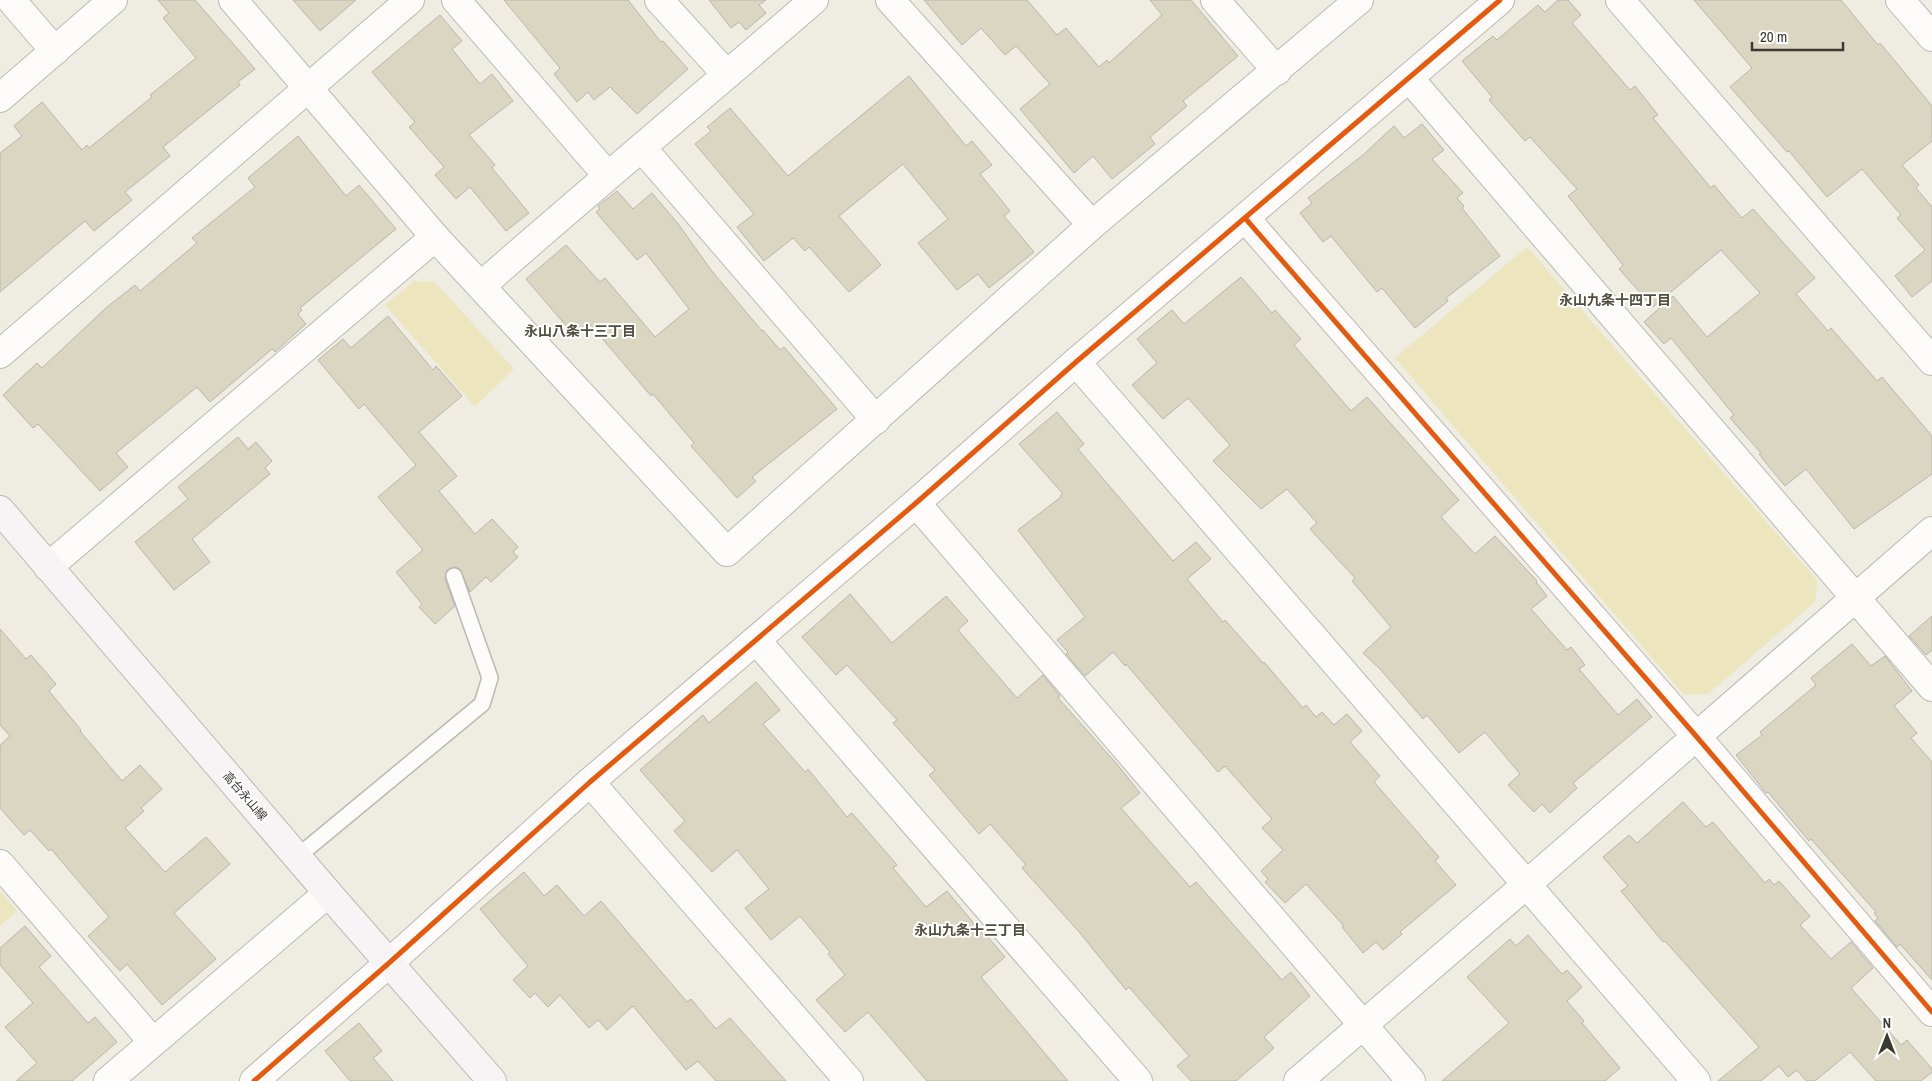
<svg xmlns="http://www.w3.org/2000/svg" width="1932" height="1081" font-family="'Archivo Narrow','Noto Sans JP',sans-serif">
  <rect width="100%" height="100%" fill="#efece2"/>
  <g fill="#ede5be">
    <path d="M1527,247L1817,580L1816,601L1708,694L1684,695L1395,358Z"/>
    <path d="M414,281L435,282L514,369L475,407L385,305Z"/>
    <path d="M0,891L17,911L0,926Z"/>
  </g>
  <g fill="#dbd6c2" stroke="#b7b5ad">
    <path d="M158,0H195L255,69L238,82L240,85L163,147L170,156L125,192L132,200L94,231L85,221L0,292V153L22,136L14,126L42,102L82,150L87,145L89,148L152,97L150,95L196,58L163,18L169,13Z"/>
    <path d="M293,0H356L320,31Z"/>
    <path d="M504,0H628L661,42L663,41L688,69L637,114L610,87L594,100L588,92L577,102L554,74L560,68Z"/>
    <path d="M709,0H766L759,5L766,13L746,30L739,22L731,28Z"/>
    <path d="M924,0H1027L1057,35L1066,28L1099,67L1107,60L1109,63L1162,15L1150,0H1191L1238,56L1183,101L1187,106L1150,137L1155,144L1112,179L1093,156L1074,173L1020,109L1050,84L1016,46L1005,55L981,28L962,45Z"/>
    <path d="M1558,0H1568L1581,15L1572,23L1630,90L1635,86L1658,115L1653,118L1711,188L1714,185L1742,218L1753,209L1815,278L1796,294L1828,331L1831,328L1877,381L1882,377L1932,436V474L1854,529L1806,469L1785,486L1770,468L1759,454L1761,453L1730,418L1734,415L1671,338L1664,344L1644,322L1673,296L1707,337L1760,293L1721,250L1653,307L1619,269L1623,265L1568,196L1577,189L1530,137L1525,141L1489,100L1492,97L1462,61L1493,36L1497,40L1538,5L1545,12Z"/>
    <path d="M1694,0H1841L1878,45L1880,43L1932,106V141L1902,165L1919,185L1916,188L1932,207V281L1912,297L1895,276L1925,250L1897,218L1901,215L1862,169L1827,197L1789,151L1787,152L1730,87L1752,68Z"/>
    <path d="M440,15L462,41L452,49L480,84L492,74L513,101L469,135L495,165L492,168L529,213L506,231L470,187L456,199L435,175L444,167L409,127L415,122L372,72Z"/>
    <path d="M909,76L966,146L972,141L992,165L980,174L1010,211L1004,216L1034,252L989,288L978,274L957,290L918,243L948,219L903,164L839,216L881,265L849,292L809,247L805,251L793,238L764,261L737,227L754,214L695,144L711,131L707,127L730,108L788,176Z"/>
    <path d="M1422,124L1444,150L1432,159L1463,193L1457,198L1464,206L1462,208L1500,256L1446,298L1448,301L1415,328L1382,288L1377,292L1331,236L1323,242L1300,213L1312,203L1308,198L1363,155L1394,126L1404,138Z"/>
    <path d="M298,136L346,196L359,185L396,229L300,308L302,310L298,314L306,324L275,352L272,349L210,402L197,387L116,453L128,467L100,491L38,424L33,428L3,395L37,363L42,368L107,307L135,285L140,291L197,243L192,238L255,187L248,178Z"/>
    <path d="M617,191L633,209L652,193L679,225L711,270L762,331L763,330L780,350L784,347L837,409L752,477L756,481L737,498L691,446L694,443L653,394L651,396L589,323L574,335L526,279L566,245L600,282L605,278L655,337L689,309L646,253L637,260L596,212L600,209L598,206Z"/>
    <path d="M1241,277L1272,313L1275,310L1301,339L1294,345L1351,411L1367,397L1459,500L1441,517L1475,554L1495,536L1537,581L1536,582L1547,596L1531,609L1567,650L1571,647L1585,665L1579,669L1618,715L1637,699L1652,717L1573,783L1577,788L1550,813L1542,804L1534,812L1508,785L1520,774L1485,732L1459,753L1427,715L1423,719L1381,670L1363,653L1391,627L1352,581L1355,578L1310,529L1317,523L1287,489L1261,509L1213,461L1230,445L1188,398L1163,419L1132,385L1157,363L1137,339L1172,310L1184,324Z"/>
    <path d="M388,316L433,370L436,366L462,396L419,432L457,476L439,491L475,534L492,519L518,547L513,552L518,557L491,582L486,577L470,592L460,569L455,567L447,570L445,579L455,606L435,624L419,607L422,604L396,572L423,550L378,497L416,465L364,404L359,409L318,360L343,339L351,348Z"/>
    <path d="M1057,412L1084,444L1078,449L1173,561L1196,542L1211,559L1187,579L1223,622L1225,620L1263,663L1264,662L1303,708L1306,705L1316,717L1322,712L1334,725L1347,714L1362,731L1350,742L1380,776L1374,782L1439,857L1435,861L1456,885L1400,932L1402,934L1383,950L1376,942L1363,953L1342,927L1344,926L1306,884L1285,903L1265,882L1268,879L1261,871L1283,850L1262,828L1272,819L1225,766L1218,772L1126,664L1125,666L1113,652L1085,676L1066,654L1068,652L1057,640L1085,617L1018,530L1061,497L1060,496L1063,494L1019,444Z"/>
    <path d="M238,437L248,449L256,442L272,461L265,468L270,474L192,539L210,562L174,590L135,542L188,499L178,487Z"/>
    <path d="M850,594L892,643L946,596L968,621L958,630L1017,698L1043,675L1060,696L1058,698L1116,763L1140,793L1121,808L1190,887L1196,882L1282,980L1291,972L1310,996L1264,1037L1274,1048L1236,1081H1191L1177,1066L1189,1056L1129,987L1126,990L1080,933L1022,868L1026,865L990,824L979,834L929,775L935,770L893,723L897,720L847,665L836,675L802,637Z"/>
    <path d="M1932,616V650L1926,655L1909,636Z"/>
    <path d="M0,629L26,659L31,655L56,684L49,691L81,730L80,731L122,781L140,765L162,789L141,808L144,811L125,828L165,872L206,837L230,864L174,913L216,959L162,1005L127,964L120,971L88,936L109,917L51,849L49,851L30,830L24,835L0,808V745L10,736L0,725Z"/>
    <path d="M1852,644L1871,666L1885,656L1912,691L1894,706L1917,733L1911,738L1932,762V980L1900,944L1897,947L1875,921L1878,918L1874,913L1876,912L1811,839L1809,841L1768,792L1766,793L1736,755L1762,735L1760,732L1816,685L1811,678Z"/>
    <path d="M756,682L780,710L763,724L805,772L808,769L847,817L852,813L897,865L893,868L926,907L947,891L986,938L988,937L1005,957L981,977L1068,1081H927L868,1012L845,1032L816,1000L845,975L828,954L830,952L800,916L771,940L745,908L769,889L737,850L712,872L674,831L685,821L640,770L703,715L709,723Z"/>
    <path d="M1683,802L1706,827L1713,822L1765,883L1769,879L1774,885L1779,881L1810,916L1800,925L1831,959L1851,942L1873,968L1851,988L1901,1045L1907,1040L1932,1069V1072L1921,1081H1876L1850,1052L1815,1081H1806L1797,1070L1788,1077L1779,1066L1761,1081H1718L1759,1047L1665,941L1663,942L1621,891L1628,886L1603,857L1629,835L1637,843Z"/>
    <path d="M524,872L544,896L557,885L584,916L601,901L687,1002L691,999L716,1029L730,1018L786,1081H716L698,1061L686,1070L633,1006L607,1030L598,1020L589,1028L560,995L548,1007L535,993L530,998L513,980L528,966L480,909Z"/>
    <path d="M25,926L51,956L39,967L88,1023L95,1017L117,1042L72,1081H16L37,1063L5,1027L33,1003L0,965V948Z"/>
    <path d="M1528,935L1562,974L1567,970L1582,987L1567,1001L1584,1021L1582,1023L1620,1068L1605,1081H1442L1509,1023L1467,977L1510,939L1516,946Z"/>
    <path d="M359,1023L382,1051L373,1058L393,1081H350L325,1051Z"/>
  </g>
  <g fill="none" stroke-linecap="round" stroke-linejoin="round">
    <g stroke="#bbb9b1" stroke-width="18">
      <path id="lane" d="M297,857L482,704L490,678L454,576"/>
    </g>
    <g stroke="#bbb9b1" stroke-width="30">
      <g id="street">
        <path d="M11,0L55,51"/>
        <path d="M233,0L435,237L727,552L1092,225L1359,0"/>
        <path d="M456,0L607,175"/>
        <path d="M659,0L727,75"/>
        <path d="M890,0L1092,225"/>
        <path d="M1215,0L1277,71"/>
        <path d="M1620,0L1932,361"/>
        <path d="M1900,0L1932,37"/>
        <path d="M1409,78L1932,687"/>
        <path d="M0,98L113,0"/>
        <path d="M642,148L876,420"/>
        <path d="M1245,218L1696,736L1932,1012"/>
        <path d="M481,286C591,189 703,96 814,0"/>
        <path d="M0,354L410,0"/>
        <path d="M1076,362L1696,1081"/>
        <path d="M916,503L1411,1081"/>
        <path d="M48,567L435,237"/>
        <path d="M756,640L1138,1081"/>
        <path d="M590,782L849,1081"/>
        <path d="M0,864L153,1042"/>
        <path d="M108,1081L328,893"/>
        <path d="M254,1081L389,963L590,782L916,503L1076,362L1500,0"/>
        <path d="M1298,1081L1527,884L1932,531"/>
      </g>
    </g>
    <g stroke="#bbb9b1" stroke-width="30">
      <path id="secondary" d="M0,510L328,893L492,1081"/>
    </g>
    <use href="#lane" stroke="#fdfcfb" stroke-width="15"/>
    <use href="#street" stroke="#fdfcfb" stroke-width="28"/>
    <use href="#secondary" stroke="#f8f4f6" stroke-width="28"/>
    <g stroke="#fff" stroke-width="8">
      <g id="cycleway">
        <path d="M1245,218L1696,736L1932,1012"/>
        <path d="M254,1081L389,963L590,782L916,503L1076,362L1500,0"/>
      </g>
    </g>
    <use href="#cycleway" stroke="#e8590c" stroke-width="5"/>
  </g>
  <g text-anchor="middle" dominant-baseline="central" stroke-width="4" stroke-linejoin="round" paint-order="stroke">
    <g font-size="12" fill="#3b3932" stroke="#fff">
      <text transform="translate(245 796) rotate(49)">高台永山線</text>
    </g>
    <g font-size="14" font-weight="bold" fill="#524f3f" stroke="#fff">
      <text x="1615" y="300">永山九条十四丁目</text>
      <text x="580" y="331">永山八条十三丁目</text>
      <text x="970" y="930">永山九条十三丁目</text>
    </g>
  </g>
  <g transform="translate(1887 1036)" stroke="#ffffff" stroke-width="4" paint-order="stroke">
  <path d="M0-4L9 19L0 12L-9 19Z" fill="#3b3932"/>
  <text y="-8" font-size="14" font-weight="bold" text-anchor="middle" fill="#3b3932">N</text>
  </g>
  <path d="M1752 42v8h91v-8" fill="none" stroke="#3b3932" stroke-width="2.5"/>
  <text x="1760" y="42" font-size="15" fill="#3b3932" stroke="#ffffff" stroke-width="4" paint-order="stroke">20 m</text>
</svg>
